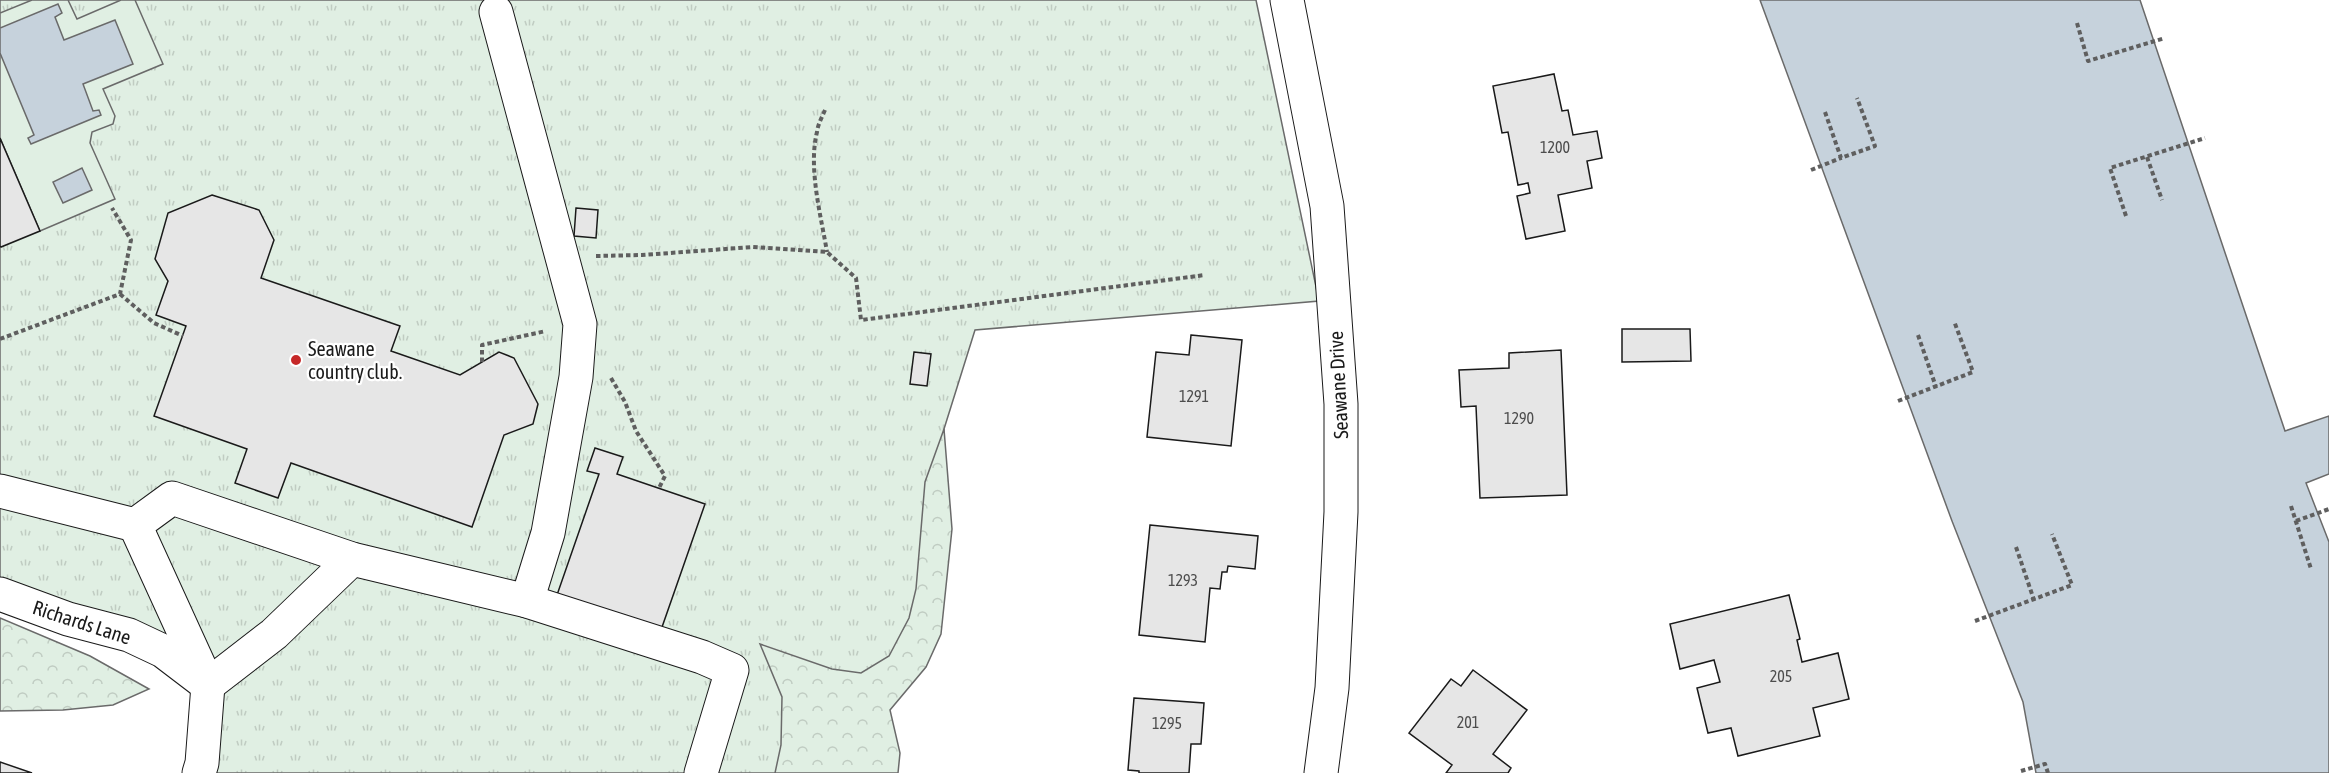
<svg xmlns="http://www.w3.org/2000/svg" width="2329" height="773" font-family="'Asap Condensed',sans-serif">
  <defs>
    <pattern id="grass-tufts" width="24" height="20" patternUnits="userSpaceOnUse" patternTransform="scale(1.5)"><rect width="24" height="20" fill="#e0efe3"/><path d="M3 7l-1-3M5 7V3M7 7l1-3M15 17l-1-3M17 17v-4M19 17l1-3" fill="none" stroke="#c0ccc2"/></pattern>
    <pattern id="forest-crowns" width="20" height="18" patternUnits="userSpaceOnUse" patternTransform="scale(1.5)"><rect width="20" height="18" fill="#e0efe3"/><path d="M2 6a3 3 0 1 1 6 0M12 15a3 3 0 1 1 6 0" fill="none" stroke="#c0ccc2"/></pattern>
  </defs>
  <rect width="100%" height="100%" fill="#fff"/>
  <path fill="url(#grass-tufts)" stroke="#6a6a6a" stroke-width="1.5" d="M0,0H1256L1319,301L975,330L944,429L919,644L806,773H193L214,704L185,668L0,596Z"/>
  <g fill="url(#forest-crowns)" stroke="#6a6a6a" stroke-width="1.5">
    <path d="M944,429L952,529L941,634L926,667L890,710L900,753L898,773H775L781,745L782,697L760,644L832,669L861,673L889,656L909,618L916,589L925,482Z"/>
    <path d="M0,618L90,656L149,689L113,705L63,710L0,711Z"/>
  </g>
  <path fill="#e0efe3" stroke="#6a6a6a" stroke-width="1.5" d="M32,0H68L77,19L121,0H135L163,64L103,89L115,116L113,124L92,132L90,143L115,199L40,231L0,138V13Z"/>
  <g fill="#c6d2dc" stroke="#6a6a6a" stroke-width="1.5">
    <path d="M1760,0H2140L2285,431L2329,416V474L2306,483L2329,542V773H2036L2023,702L1952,521Z"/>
    <path d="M58,4L62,13L55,17L64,40L115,20L133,64L83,84L93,111L99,110L101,115L31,144L28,138L34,135L0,53V28Z"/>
    <path d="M82,168L92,190L63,203L53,182Z"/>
  </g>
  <g fill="#e6e6e6" stroke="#1a1a1a" stroke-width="1.5">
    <path d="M1554,74L1562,111L1568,110L1573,135L1597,131L1602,158L1587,161L1592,188L1558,195L1565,231L1526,239L1517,196L1530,193L1528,183L1518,185L1508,132L1502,133L1493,86Z"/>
    <path d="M0,138L40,231L1,247L0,246Z"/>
    <path d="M212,195L259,210L274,240L261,278L400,326L391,351L460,375L499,352L514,358L538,404L533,424L504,435L472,527L291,463L278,498L235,483L247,449L154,416L186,326L156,315L168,281L155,259L168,213Z"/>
    <path d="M576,208L598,210L596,238L574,236Z"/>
    <path d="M1622,329H1690L1691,361L1622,362Z"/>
    <path d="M1191,335L1242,340L1231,446L1147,437L1156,352L1189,355Z"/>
    <path d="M1561,350L1567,495L1480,498L1476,406L1461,407L1459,370L1509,368V353Z"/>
    <path d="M914,352L931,354L927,386L910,384Z"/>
    <path d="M595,448L623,457L617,474L705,504L661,630L557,595L599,474L587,471Z"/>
    <path d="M1150,525L1258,536L1255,569L1228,566L1227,572H1222L1220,589L1210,588L1205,642L1139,635Z"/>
    <path d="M1789,595L1800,639L1797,640L1802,662L1838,653L1849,699L1813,708L1820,736L1738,756L1731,728L1708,733L1697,688L1720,682L1714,660L1680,669L1670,624Z"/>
    <path d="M1473,670L1527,710L1493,754L1511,768L1508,773H1446L1452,765L1409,733L1451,679L1461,686Z"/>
    <path d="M1134,698L1204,703L1201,744H1191L1189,773H1139V771L1128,770Z"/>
    <path d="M0,762L32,773H0Z"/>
  </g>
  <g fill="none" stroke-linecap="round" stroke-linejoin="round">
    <g stroke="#1a1a1a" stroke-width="35">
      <g id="minor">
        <path d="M1287,0L1327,206L1341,404V512L1332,688L1321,773"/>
        <path d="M496,12L580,324L576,377L548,533L527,601"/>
        <path d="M0,491L135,525L172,498L352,559L527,601L702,657L732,670L701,773"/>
        <path d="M135,525L208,685L202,763L199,773"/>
        <path d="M0,594L68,619L129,635L163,651L205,683"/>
        <path d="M208,685L274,634L352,559"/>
      </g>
    </g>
    <g stroke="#5f5f5f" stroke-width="4" stroke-dasharray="4.5 3" stroke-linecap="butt">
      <path d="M2077,23L2088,61L2165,38"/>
      <path d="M825,110C822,117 818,124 817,132C808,168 821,216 827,252"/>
      <path d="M1825,112L1841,158L1875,146L1857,98"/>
      <path d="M2147,157L2162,200"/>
      <path d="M1811,170L1841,158"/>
      <path d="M2126,216L2110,168L2205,138"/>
      <path d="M596,256L642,255L753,247L827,252L856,278L861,320L1205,275"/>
      <path d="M120,294L154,323L183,336"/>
      <path d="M1918,335L1936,387"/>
      <path d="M0,339L120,294L131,240L112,208"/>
      <path d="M482,362V345L546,331"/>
      <path d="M611,378L625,402L636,431L665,476L659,488"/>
      <path d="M1898,401L1973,372L1954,321"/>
      <path d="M2291,506L2311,569"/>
      <path d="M2296,521L2329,509"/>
      <path d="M2016,547L2034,600"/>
      <path d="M1975,621L2072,585L2052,534"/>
      <path d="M2021,771L2045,764L2048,773"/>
    </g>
    <use href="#minor" stroke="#fff" stroke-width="33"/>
  </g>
  <circle fill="#c62828" stroke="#fff" stroke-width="2" cx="296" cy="360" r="6"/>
  <g text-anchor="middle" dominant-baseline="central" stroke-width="4.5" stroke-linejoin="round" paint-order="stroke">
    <g font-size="16" fill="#4d4d4d">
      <text x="1555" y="147">1200</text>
      <text x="1194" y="396">1291</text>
      <text x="1519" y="418">1290</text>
      <text x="1183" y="580">1293</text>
      <text x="1781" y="676">205</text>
      <text x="1468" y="722">201</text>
      <text x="1167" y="723">1295</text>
    </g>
    <g font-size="20" fill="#1a1a1a" stroke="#fff" text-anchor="start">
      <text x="308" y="348">Seawane<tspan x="308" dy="23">country club.</tspan></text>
    </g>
    <g font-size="20" fill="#1a1a1a" stroke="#fff">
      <text transform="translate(1338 385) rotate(-93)">Seawane Drive</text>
      <text transform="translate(82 622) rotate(18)">Richards Lane</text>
    </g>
  </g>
</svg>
